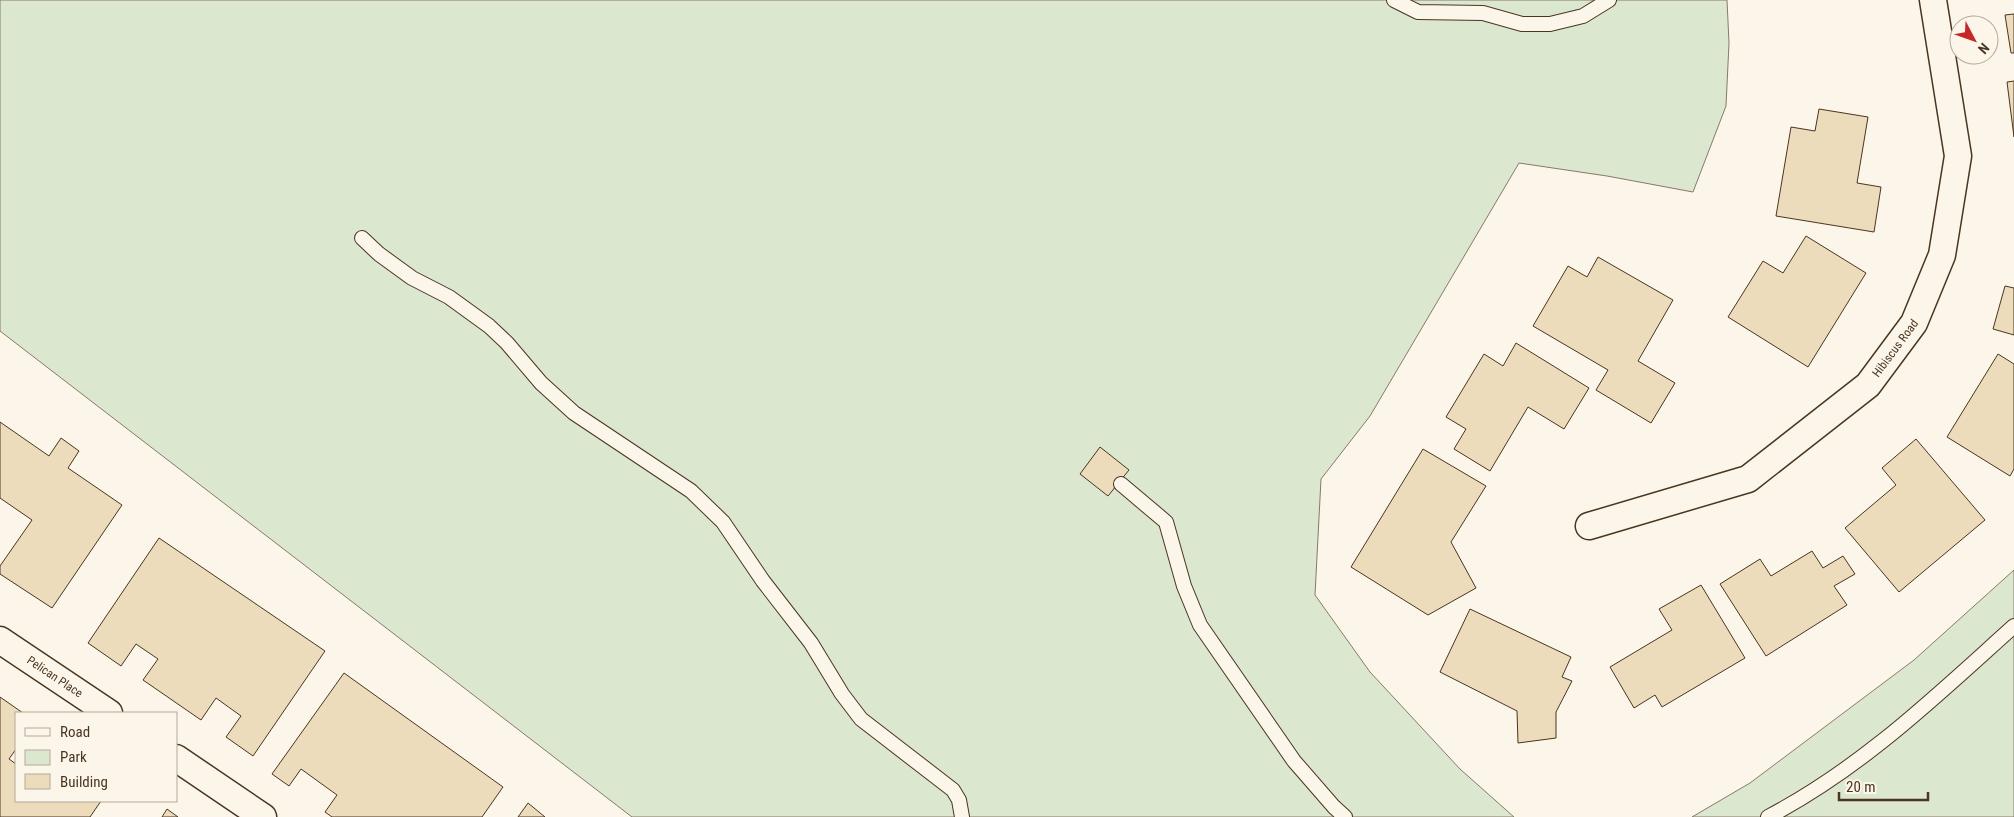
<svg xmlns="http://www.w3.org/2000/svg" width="2014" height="817" font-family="'Roboto Condensed',sans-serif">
  <rect width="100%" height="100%" fill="#fbf6e9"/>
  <g fill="#dce7d0" stroke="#887966">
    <path d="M0,0H1727L1729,43L1726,106L1693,192L1607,176L1519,163L1370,416L1321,479L1315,595L1370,672L1460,769L1514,817H632L0,331Z"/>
    <path d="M2014,570V817H1692L1750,783L1914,660Z"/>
  </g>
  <g fill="#ecdcbc" stroke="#4a3520">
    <path d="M2014,14V53H2011L2005,15Z"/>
    <path d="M2014,81V137L2007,82Z"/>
    <path d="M1819,109L1868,117L1857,183L1881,187L1874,232L1776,216L1791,127L1815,131Z"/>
    <path d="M1806,236L1866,273L1808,367L1728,317L1763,261L1783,273Z"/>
    <path d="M1598,257L1673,300L1638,361L1675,383L1651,423L1596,390L1608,370L1533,326L1568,266L1587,277Z"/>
    <path d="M2005,286L2014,288V335L1993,329Z"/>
    <path d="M1516,343L1589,388L1564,429L1528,407L1490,471L1454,449L1466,429L1446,417L1484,354L1503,366Z"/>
    <path d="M1998,354L2014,364V469L2010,476L1947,437Z"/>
    <path d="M0,422L49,456L61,438L79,451L68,468L122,505L52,608L0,574V566L32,520L0,498Z"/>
    <path d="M1916,439L1985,520L1899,592L1845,528L1896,485L1882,468Z"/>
    <path d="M1100,447L1129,470L1108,496L1080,474Z"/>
    <path d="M1423,449L1486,486L1451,542L1476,588L1428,615L1351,567Z"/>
    <path d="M159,538L325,651L253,756L226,737L241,716L216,698L201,720L143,680L158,659L136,644L121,666L88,643Z"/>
    <path d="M1812,551L1823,568L1843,556L1855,574L1834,586L1847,605L1766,656L1720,584L1760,559L1771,576Z"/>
    <path d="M1701,585L1745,658L1662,707L1655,695L1634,708L1610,667L1672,630L1659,609Z"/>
    <path d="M1470,609L1571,657L1562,677L1572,681L1556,712V738L1518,743L1517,711L1440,672Z"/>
    <path d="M344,673L503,787L482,817H332L325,812L337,795L301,769L289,786L272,774Z"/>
    <path d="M0,697L23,713H16V749L9,759L16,764V801H101L90,817H0Z"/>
    <path d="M528,803L545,817H518Z"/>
    <path d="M167,809L178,817H162Z"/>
  </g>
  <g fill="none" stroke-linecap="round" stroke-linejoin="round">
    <g stroke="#4a3520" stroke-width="16">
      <g id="service">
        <path d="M1394,0L1418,12L1483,13L1522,24H1550L1583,16L1609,0"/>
        <path d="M362,238L379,254L412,278L449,297L489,326L507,343L541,383L574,413L691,491L723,522L763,581L811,643L842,694L861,719L953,790L959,800L962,817"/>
        <path d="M1121,484L1166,522L1184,586L1200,625L1294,761L1334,807L1345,817"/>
        <path d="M1768,817C1863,767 1935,697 2014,626"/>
      </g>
    </g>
    <g stroke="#4a3520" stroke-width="29">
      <g id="minor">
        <path id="s1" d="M1589,526L1748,479L1868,385L1914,323L1942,255L1958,156L1933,0"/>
        <path id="s2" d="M0,640L109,713"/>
        <path d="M176,758L263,817"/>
      </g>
    </g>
    <use href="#service" stroke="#fbf6e9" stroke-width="14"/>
    <use href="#minor" stroke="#fbf6e9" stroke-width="26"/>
  </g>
  <g text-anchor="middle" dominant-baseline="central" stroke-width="4" stroke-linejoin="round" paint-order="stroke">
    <g font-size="12" fill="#4a3520" stroke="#fbf6e9">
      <text stroke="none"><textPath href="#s1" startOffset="364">Hibiscus Road</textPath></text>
      <text stroke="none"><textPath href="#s2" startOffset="66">Pelican Place</textPath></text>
    </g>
  </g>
  <rect x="15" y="712" width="162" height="90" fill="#fbf6e9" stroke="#b4a999"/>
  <rect x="25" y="728" width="25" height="8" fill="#fbf6e9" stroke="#b4a999"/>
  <text x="60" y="737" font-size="15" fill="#4a3520">Road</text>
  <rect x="25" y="750" width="25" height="15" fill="#dce7d0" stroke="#b4a999"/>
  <text x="60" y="762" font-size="15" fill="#4a3520">Park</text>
  <rect x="25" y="774" width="25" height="15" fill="#ecdcbc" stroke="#b4a999"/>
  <text x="60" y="787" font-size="15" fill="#4a3520">Building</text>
  <g transform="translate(1974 40) rotate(131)"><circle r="24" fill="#fbf6e9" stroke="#b4a999"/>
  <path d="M0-4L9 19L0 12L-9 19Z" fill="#c62828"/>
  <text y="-8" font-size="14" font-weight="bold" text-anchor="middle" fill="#4a3520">N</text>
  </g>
  <path d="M1839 792v8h89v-8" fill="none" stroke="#4a3520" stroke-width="2.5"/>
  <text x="1846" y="792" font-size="15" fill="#4a3520" stroke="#fbf6e9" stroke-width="4" paint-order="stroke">20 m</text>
</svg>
